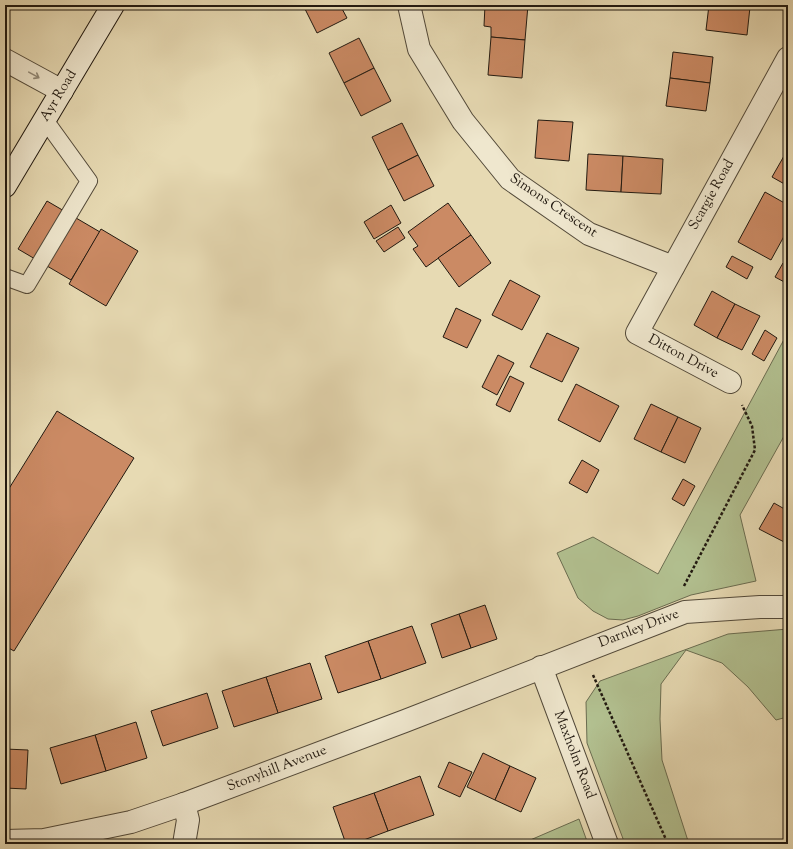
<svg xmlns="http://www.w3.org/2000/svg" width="793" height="849" font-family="'Sorts Mill Goudy',serif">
  <rect width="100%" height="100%" fill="#e7dab3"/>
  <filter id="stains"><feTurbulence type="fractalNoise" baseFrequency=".005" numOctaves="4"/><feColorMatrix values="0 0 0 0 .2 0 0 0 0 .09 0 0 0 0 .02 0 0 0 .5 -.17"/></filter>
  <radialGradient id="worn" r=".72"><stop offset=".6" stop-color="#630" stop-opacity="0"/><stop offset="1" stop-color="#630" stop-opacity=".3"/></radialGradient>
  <g fill="#b2c090" stroke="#6a6c50">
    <path d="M788,332V429L740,515L756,581L691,595L638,616L623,620L608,619L593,611L578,598L557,553L593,537L658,574Z"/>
    <path d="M788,629L787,717L776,720L748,687L722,663L686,650L661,684L660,719L662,760L689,844H625L587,743L586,702L600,681L728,634Z"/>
    <path d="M579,819L588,844H521Z"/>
  </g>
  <g fill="#cb8a64" stroke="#211910">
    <path d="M303,5H340L347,18L317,33Z"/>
    <path d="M485,5H528L525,40L491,37V27L484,26Z"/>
    <path d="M537,5H569L568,9L537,7Z"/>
    <path d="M709,5H731L750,7L747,35L706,30Z"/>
    <path d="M491,37L525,40L522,78L488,75Z"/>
    <path d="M359,38L374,68L344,83L329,53Z"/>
    <path d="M673,52L713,57L710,83L670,78Z"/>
    <path d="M374,68L391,101L361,116L344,83Z"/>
    <path d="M670,78L710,83L706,111L666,106Z"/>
    <path d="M538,120L573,122L569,161L535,158Z"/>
    <path d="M402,123L418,155L388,170L372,137Z"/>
    <path d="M788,149V186L772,177Z"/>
    <path d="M588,154L623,156L621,192L586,190Z"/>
    <path d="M418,155L434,186L404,201L388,170Z"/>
    <path d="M623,156L663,159L661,194L621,192Z"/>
    <path d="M765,192L788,205V229L771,260L738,242Z"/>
    <path d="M47,201L100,232L71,280L18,249Z"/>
    <path d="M448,203L471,235L426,267L413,249L418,246L408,232Z"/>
    <path d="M391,205L401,223L374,239L364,222Z"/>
    <path d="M398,227L405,238L384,252L376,241Z"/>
    <path d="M101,229L138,251L106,306L69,284Z"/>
    <path d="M471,235L491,263L459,287L438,258Z"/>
    <path d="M732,256L753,267L747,279L726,267Z"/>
    <path d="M783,263L788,265V284L775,277Z"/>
    <path d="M510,280L540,296L522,330L492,315Z"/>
    <path d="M712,291L735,304L717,338L694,325Z"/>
    <path d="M735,304L760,316L742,350L717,338Z"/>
    <path d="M456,308L481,320L467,348L443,337Z"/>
    <path d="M765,330L777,338L764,361L752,354Z"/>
    <path d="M547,333L579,348L562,382L530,367Z"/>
    <path d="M498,355L514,363L497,395L482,387Z"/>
    <path d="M510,376L524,383L510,412L496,405Z"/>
    <path d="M576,384L619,406L600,442L558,420Z"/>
    <path d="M651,404L678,417L661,452L634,439Z"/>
    <path d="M57,411L134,458L14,651L5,646V495Z"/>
    <path d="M678,417L701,428L685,463L661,452Z"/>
    <path d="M582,460L599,470L587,493L569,483Z"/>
    <path d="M683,479L695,486L684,506L672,499Z"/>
    <path d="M774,503L788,511V544L759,529Z"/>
    <path d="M485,605L497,639L471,648L459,614Z"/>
    <path d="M459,614L471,648L442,658L431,624Z"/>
    <path d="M412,626L426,663L381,679L368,641Z"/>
    <path d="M368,641L381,679L338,693L325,656Z"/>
    <path d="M310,663L322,699L278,713L266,677Z"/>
    <path d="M266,677L278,713L234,727L222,691Z"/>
    <path d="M207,693L218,728L163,746L151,711Z"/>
    <path d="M136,722L147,758L106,771L95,735Z"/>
    <path d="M95,735L106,771L61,784L50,748Z"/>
    <path d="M5,749L28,750L26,789L5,788Z"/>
    <path d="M483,753L510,766L495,800L467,787Z"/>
    <path d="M449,762L472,772L460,797L438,787Z"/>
    <path d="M510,766L536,778L521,812L495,800Z"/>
    <path d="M420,776L434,815L388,831L374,793Z"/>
    <path d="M374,793L388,831L353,844H346L333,807Z"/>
    <path d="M251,840L267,844H250Z"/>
  </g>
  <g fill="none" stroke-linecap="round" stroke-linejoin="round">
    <g stroke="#524939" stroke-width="18">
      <path id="lane" d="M5,277L27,285L89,181L45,120"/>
    </g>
    <g stroke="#524939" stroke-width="24">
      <g id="street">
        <path d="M409,5L419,49L463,121L510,179L589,234L673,267"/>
        <path d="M5,60L62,91"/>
        <path d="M730,382L637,333L788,58"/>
        <path d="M541,667L607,844"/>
        <path d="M184,804L188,820L184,844"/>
        <path d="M5,841L44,840L131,822L184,804L405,721L685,612L760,607H788"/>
      </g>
    </g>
    <g stroke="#211910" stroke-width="24">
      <path id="secondary" d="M5,186L113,5"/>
    </g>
    <g stroke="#211910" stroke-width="2.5" stroke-dasharray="3 2" stroke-linecap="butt">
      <path d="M684,586L755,450L752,426L742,405"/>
      <path d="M593,675L668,844"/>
    </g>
    <use href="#lane" stroke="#efe7ce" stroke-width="16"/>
    <use href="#street" stroke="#efe7ce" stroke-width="22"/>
    <use href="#secondary" stroke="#efe7ce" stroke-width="22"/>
  </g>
  <defs><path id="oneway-shaft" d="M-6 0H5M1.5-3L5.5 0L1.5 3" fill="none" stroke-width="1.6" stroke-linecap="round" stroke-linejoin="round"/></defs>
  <use stroke="#928a78" href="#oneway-shaft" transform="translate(34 75) rotate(29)"/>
  <g text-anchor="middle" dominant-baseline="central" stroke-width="3.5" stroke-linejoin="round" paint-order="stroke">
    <g font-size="14" fill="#211910" stroke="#efe7ce">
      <text transform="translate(59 96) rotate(-59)">Ayr Road</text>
      <text transform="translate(712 195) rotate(-61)">Scargie Road</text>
      <text transform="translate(553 206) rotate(34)">Simons Crescent</text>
      <text transform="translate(683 357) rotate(28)">Ditton Drive</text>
      <text transform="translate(639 629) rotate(-21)">Darnley Drive</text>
      <text transform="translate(574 755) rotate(69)">Maxholm Road</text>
      <text transform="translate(277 769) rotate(-21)">Stonyhill Avenue</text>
    </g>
  </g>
  <rect width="793" height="849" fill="none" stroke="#e7dab3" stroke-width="20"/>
  <rect x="6" y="6" width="781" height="837" fill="none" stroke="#211910" stroke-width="2"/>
  <rect x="10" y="10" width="773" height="829" fill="none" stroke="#211910"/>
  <rect width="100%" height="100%" filter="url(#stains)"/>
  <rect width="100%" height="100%" fill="url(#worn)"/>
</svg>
